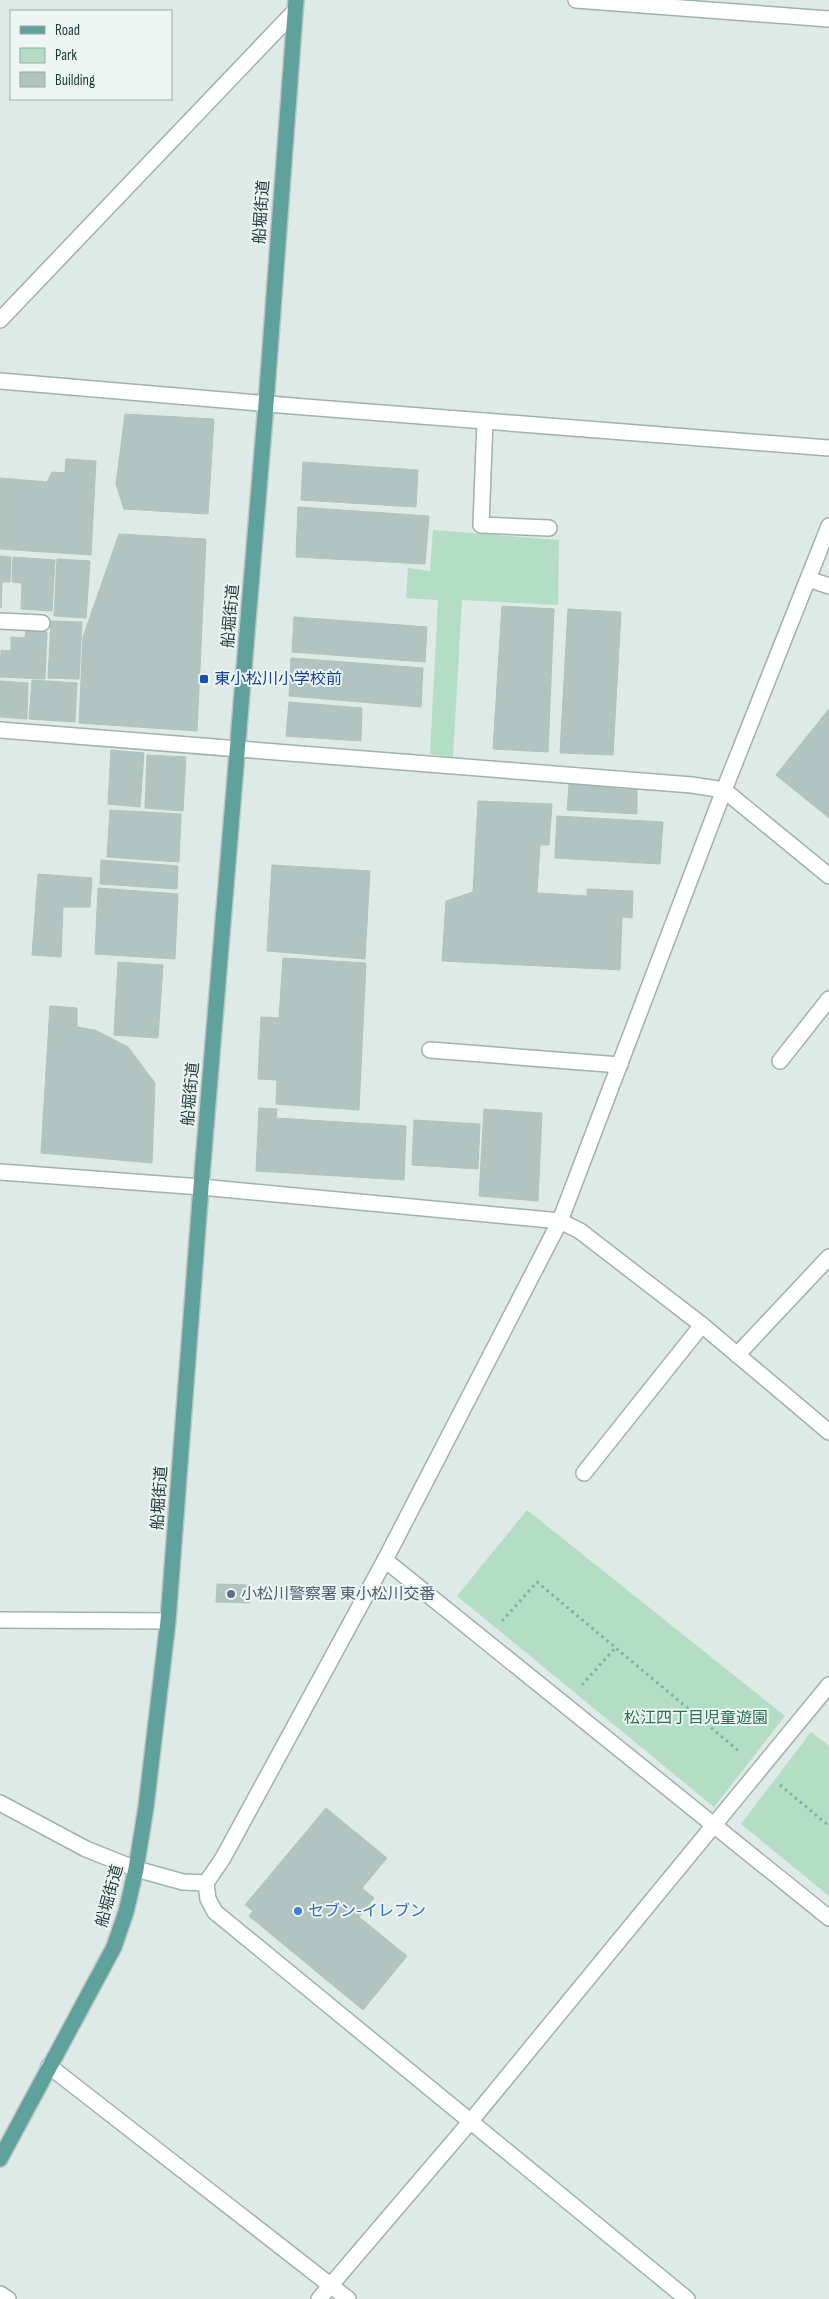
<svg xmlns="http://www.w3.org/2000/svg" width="829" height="2299" font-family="'Sofia Sans Condensed','Noto Sans JP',sans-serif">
  <rect width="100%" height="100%" fill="#ddeae6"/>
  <g fill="#b4ddc6">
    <path d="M433,530L559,540L558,605L462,600L453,757L430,754L438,600L406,598L408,568L430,571Z"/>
    <path d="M527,1510L785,1716L714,1807L457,1596Z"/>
    <path d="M811,1732L829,1746V1896L741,1824Z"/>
  </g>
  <g fill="#b2c4bf" stroke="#afc3be">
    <path d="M125,414L214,419L208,514L124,509L116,484Z"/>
    <path d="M66,459L96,461L91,555L0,549V478L47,482L52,472L65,473Z"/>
    <path d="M303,462L418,470L416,507L301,500Z"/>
    <path d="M298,507L429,516L425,564L296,557Z"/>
    <path d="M119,534L206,539L197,731L79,723L83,637Z"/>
    <path d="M0,556L11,557L10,582H2L1,608Z"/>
    <path d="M13,557L55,560L52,611L21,609L22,583L12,582Z"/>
    <path d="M57,559L90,561L86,618L54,616Z"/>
    <path d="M502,606L554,609L548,752L493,749Z"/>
    <path d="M568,609L621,612L613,755L560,753Z"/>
    <path d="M294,617L427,627L425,662L292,652Z"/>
    <path d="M51,621L82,622L79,679L48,678Z"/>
    <path d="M26,630L47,632L45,679L0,677L1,650L11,651V637L25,638Z"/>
    <path d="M291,658L423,668L421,707L289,696Z"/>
    <path d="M32,680L77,683L75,722L29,719Z"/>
    <path d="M0,681L28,683L27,719L0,717Z"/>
    <path d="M289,702L362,708L361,741L286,736Z"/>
    <path d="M829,709V818L776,775Z"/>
    <path d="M111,750L144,753L140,807L108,804Z"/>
    <path d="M147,755L186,757L183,811L145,808Z"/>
    <path d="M569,784L637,787V814L567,810Z"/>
    <path d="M478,801L552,804L549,845H540L537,893L587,896V889L633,891L632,918L622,917L620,970L442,961L446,901L473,892Z"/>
    <path d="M110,810L181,814L179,862L107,857Z"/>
    <path d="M557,816L663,822L660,864L555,858Z"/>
    <path d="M101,860L178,866L177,889L100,884Z"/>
    <path d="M272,865L370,871L365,959L267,951Z"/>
    <path d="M38,874L92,878L90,907H63L61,957L32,955Z"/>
    <path d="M98,888L178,894L175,959L95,954Z"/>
    <path d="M283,958L366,963L359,1110L276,1104L277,1080L258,1079L261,1017L279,1018Z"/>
    <path d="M118,962L163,965L158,1038L114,1035Z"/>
    <path d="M50,1006L77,1008V1027L95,1030L128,1047L155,1083L152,1163L41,1153Z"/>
    <path d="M259,1108L277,1109L276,1118L406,1126L404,1180L256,1171Z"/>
    <path d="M484,1109L542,1113L538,1201L479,1196Z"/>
    <path d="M414,1120L480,1124L478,1169L412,1165Z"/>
    <path d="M217,1584L250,1585V1603L216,1602Z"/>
    <path d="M326,1808L387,1858L362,1888L374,1898L359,1917L407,1956L363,2010L249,1916L253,1911L245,1905Z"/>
  </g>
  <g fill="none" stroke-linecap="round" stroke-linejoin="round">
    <g stroke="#a0b1ae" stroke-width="18">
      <g id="lane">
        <path d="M780,1061L829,999"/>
        <path d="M737,1355L829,1257"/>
        <path d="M584,1473L702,1325"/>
      </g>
    </g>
    <g stroke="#a0b1ae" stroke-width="18">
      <g id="street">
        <path d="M576,0L829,19"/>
        <path d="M0,320L294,12"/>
        <path d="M0,381L305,407L829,448"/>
        <path d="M485,421L481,525L549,528"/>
        <path d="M808,579L829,586"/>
        <path d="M0,621L42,623"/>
        <path d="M0,730L692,785L724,790L829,876"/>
        <path d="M430,1050L620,1065"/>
        <path d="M0,1172L201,1187L560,1221L580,1231L702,1325L829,1432"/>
        <path d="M385,1560L829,1918"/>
        <path d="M0,1620L168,1621"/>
        <path d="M0,1803L86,1849L136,1869"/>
        <path d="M206,1883L223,1858L385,1560L560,1221L724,790L829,526"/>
        <path d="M49,2066L348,2299"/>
        <path d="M0,2294L8,2299"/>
        <path d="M319,2299L470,2122L829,1685"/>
      </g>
    </g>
    <g stroke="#9bb6b1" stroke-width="18">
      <path id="secondary" d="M136,1869L183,1882L206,1883L208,1899L215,1912L687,2299"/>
    </g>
    <g stroke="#bcc4c3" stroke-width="18">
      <path id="primary" d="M0,2159L114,1947L126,1912L136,1869L146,1807L168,1621L201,1187L266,404L296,0"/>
    </g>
    <g stroke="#7bafa8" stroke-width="3" stroke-dasharray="2.5 4" stroke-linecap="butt">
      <path d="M502,1621L537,1582L740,1752"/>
      <path d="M582,1685L615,1648"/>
      <path d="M780,1785L829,1826"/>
    </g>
    <use href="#lane" stroke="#fff" stroke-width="15"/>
    <use href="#street" stroke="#fff" stroke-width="15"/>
    <use href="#secondary" stroke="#fff" stroke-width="15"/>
    <use href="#primary" stroke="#5fa29c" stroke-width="15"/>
  </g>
  <rect fill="#1a4fb4" stroke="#edf6f3" stroke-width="2" x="199" y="674" width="10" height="10" rx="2.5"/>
  <circle fill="#5c6f8a" stroke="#edf6f3" stroke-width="2" cx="231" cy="1594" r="5"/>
  <circle fill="#3f7fe0" stroke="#edf6f3" stroke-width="2" cx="298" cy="1911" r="5"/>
  <g text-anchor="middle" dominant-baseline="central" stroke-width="4" stroke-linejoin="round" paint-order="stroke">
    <g font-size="16" fill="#1e3937" stroke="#edf6f3">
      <text transform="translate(262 212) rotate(-86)">船堀街道</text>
      <text transform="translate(231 616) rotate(-85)">船堀街道</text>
      <text transform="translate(191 1094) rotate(-85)">船堀街道</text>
      <text transform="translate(160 1498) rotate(-86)">船堀街道</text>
      <text transform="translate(110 1896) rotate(-75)">船堀街道</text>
    </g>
    <g font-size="16" fill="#164399" stroke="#edf6f3" text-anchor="start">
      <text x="214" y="679">東小松川小学校前</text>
    </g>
    <g font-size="16" fill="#4e5e75" stroke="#edf6f3" text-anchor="start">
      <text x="241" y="1594">小松川警察署 東小松川交番</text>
    </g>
    <g font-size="16" fill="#277250" stroke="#edf6f3">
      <text x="696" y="1718">松江四丁目児童遊園</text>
    </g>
    <g font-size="16" fill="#366cbe" stroke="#edf6f3" text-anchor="start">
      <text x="308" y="1911">セブン-イレブン</text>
    </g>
  </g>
  <rect x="10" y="10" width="162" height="90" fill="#edf6f3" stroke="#9aaaa8"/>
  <rect x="20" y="26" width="25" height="8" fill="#5fa29c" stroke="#9aaaa8"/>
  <text x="55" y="35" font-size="15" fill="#1e3937">Road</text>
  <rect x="20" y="48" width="25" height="15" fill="#b4ddc6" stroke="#9aaaa8"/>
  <text x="55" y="60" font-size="15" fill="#1e3937">Park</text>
  <rect x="20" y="72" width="25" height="15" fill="#b2c4bf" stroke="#9aaaa8"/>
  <text x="55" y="85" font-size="15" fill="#1e3937">Building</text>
</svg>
